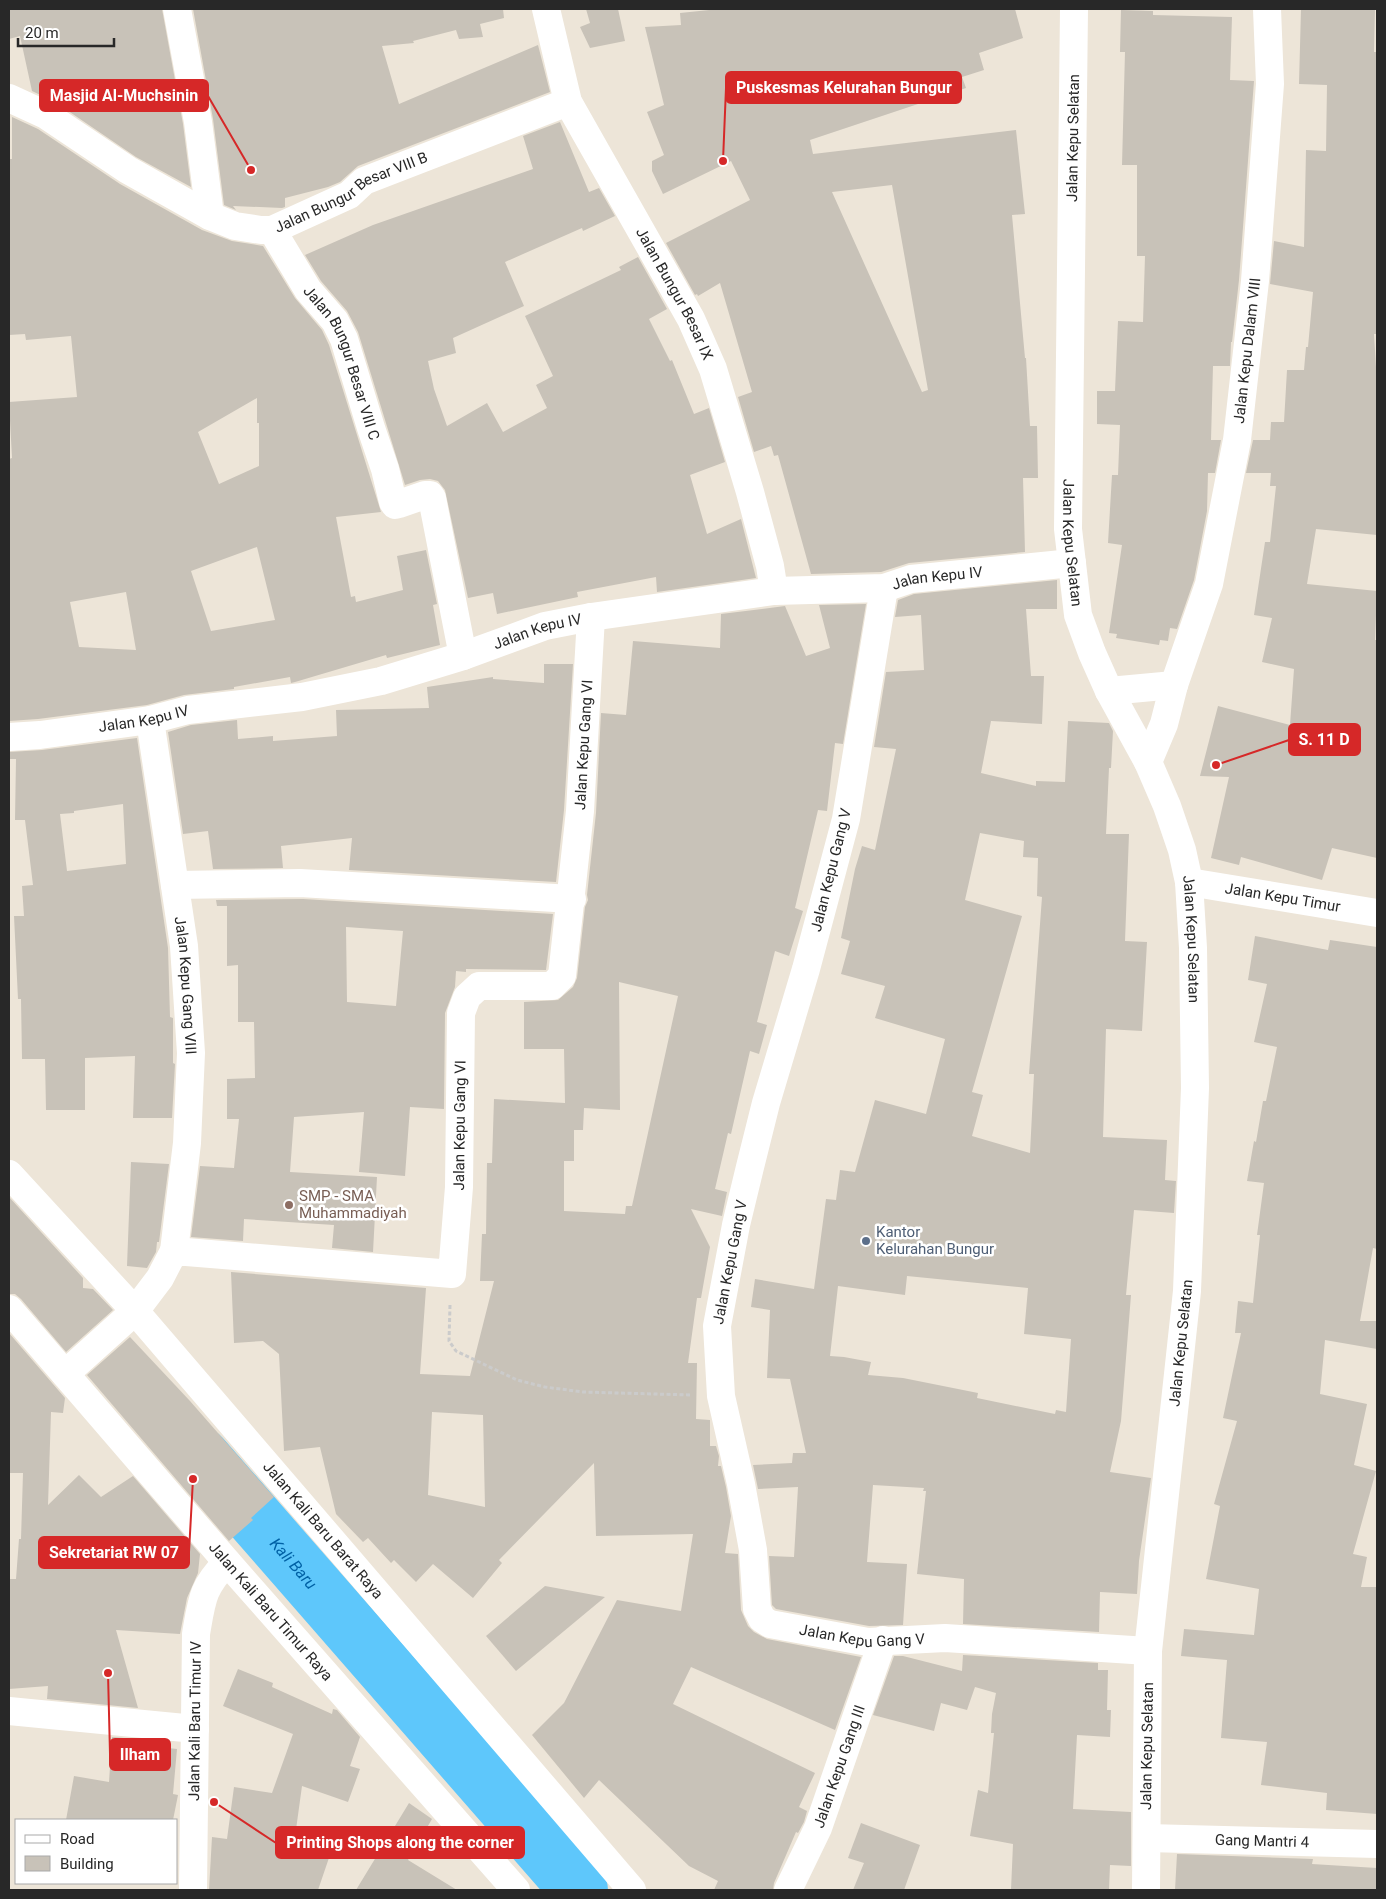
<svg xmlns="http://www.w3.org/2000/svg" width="1386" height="1899" font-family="Roboto,sans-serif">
  <rect width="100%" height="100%" fill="#ede5d8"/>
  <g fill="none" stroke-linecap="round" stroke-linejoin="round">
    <path stroke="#5ec7fb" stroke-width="58" id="s1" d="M201,1457L579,1890"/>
  </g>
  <g fill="#c8c2b8" fill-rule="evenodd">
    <path d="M9,9H162L183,124L191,187L136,157L55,102L32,91L20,36L9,39Z"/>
    <path d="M193,9H503L504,18L480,24L483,37L459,39L456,30L413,41L414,43L382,46L399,104L538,45L550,92L358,166L340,182L328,187L285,198V207L282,208L233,206L236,210L224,205L213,119Z"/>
    <path d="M586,9H618L625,41L590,48L580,27L590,23Z"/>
    <path d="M719,9H1015L1023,38L979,53L984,70L962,77L966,88L810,140L813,154L1016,130L1025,214L1012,215L1025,358H1026L1030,426H1037L1038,478H1023L1025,552L909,563L881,572L811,574L778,455L774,456L771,446L754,452L738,397L752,392L720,283L698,296L697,294L695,295L666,243L750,200L731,161L663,194L652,171V161L664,155L647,112L664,105L645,27L681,25L680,13ZM892,185L928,390L922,392L832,192Z"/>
    <path d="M1301,9H1375L1374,52H1377V334H1374L1377,384V535L1316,529L1307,584L1377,591L1375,640H1377V858L1332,848L1322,880L1241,857L1239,865L1211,858L1229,777L1200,776L1218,706L1290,725L1294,669L1262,662L1272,618L1254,615L1265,542H1270L1276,486H1270L1271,473H1246L1253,440H1270L1271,422H1284L1287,370H1304L1306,347H1308L1313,292L1270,284L1274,241L1304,247L1306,150L1326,151L1327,85L1299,84Z"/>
    <path d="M1121,10L1153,11V15L1232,17L1230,80L1254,81L1239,280L1232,342H1231L1230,366H1213L1211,440H1221L1215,473H1208L1207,511L1194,580L1177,629L1170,628L1168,641L1160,640L1159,645L1116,638L1117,634L1109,633L1122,545L1108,543L1112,475H1118L1120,425L1097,424V391H1115L1118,321L1143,322L1145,256H1137V165H1122L1125,52H1120Z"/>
    <path d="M12,117L38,129L120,184L202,230L232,241L263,246L295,298L322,330L329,345L381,512L336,517L351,597L355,596L356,602L403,590L397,556L426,550L437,604L433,605L440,645L387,658L386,655L295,682L291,683L290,677L234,687V689L184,695L147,705L38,719L9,721V459L12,458L9,402L77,397L71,336L26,340L25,334L9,335V159H12ZM257,398V423H259V466L219,484L198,432ZM257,547L275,620L211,631L191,571ZM126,592L136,650L79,647L70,602Z"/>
    <path d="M560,122L589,192L599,188L615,216L583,231L582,228L505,262L524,306L453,338L456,353L428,361L434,389L447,426L487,403L503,432L547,408L536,385L553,376L525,316L621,270L619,267L638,257L667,309L649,319L670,361L672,360L694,414L709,408L725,462L690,475L707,534L741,519L756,578L657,592L656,577L577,592L578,597L497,614L493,593L468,598L445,490L438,481L430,479L420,480L405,485L358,332L347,311L321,281L305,255L373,225L533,169L523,136Z"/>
    <path d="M1057,580V609H1026L1031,676H1044L1042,724L991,721L981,773L1036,786V781L1065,782L1068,721L1109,723L1113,731L1111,768H1109L1106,834H1129L1125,941L1147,942L1142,1031L1106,1029L1103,1137L1167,1140L1165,1180L1176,1181L1174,1213L1134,1210L1126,1295H1131L1121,1421L1110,1472L1151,1478L1139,1561L1137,1594L1100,1592L1099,1632L963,1624L964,1579L917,1574L926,1491H923L924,1488L873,1485L867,1562L907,1564L903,1625L869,1626L776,1609L772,1605L769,1556L794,1557L798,1487L758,1489L753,1465L792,1463L793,1453H806L790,1379L767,1378L770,1310L751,1307L755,1279L814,1289L826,1199L836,1200L840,1170L855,1172L875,1100L926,1114L945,1039L875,1018L885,986L841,974L850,941L841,938L855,869L862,846L875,850L896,749L874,747L886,672L924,670L921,615L895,617L898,600L914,594ZM980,833L1024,841L1023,857L1038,858L1037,896L1042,897L1029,1074H1034L1030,1153L972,1136L983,1095L972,1092L1022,916L965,900ZM907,1276L1028,1288L1024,1334L1071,1339L1066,1412L1056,1410L1055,1414L977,1398L978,1393L903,1378L868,1375L871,1362L844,1357L830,1356L838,1286L905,1295Z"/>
    <path d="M866,604L843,744L835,743L827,811L818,810L795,908L803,911L789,956L775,951L757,1022L767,1025L759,1054L750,1051L731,1134L728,1133L715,1189L727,1192L722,1216L691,1209L710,1247L701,1298H697L688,1363H697L696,1419L710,1420V1446H716L719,1456L718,1466H721L726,1487L731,1516L725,1553L738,1554L741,1610L748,1626L754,1632L767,1639L861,1657L835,1730L691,1667L673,1704L815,1773L799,1807L807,1811L804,1822L798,1833L796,1832L774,1883L773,1890H714L718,1881L689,1866L599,1780L584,1798L532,1735L564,1703L617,1600L681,1611L693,1534L596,1536L594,1463L499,1560L502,1563L473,1598L433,1564L416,1582L394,1560L391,1563L368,1538L363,1542L336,1514L320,1447L284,1451L279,1354L263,1341L234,1343L231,1272L426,1288L420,1374L470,1376L494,1281H480L482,1234H486L487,1163H492L494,1099L565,1103L564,1049H524V1002L558,1000L573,987L577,978L585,907L588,900L587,895L596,813L601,713L626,715L633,641L720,648L721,614L785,606L806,656L830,648L819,605ZM619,982L678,996L632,1206H626L625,1214L564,1211V1161H574V1130H583L584,1108L620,1110ZM432,1412L483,1415L485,1507L428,1495Z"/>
    <path d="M544,664H573L564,810L556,882L349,870L352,838L281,846L283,868L213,869L208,831L183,834L168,732L191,725L237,720L238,739L273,736V741L337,736L336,710L429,708L427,687L493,677V679L544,683Z"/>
    <path d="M137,738L168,948L170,1017L173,1018V1063L175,1064L172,1118H133L135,1056L85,1058V1110H46L45,1059H22L21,999H18L14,916H24L22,886L33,885L25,820H15L16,759H9V752L42,750ZM123,804L126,864L67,871L60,814L74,813V811Z"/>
    <path d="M303,899L553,914L546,970L466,969V972L456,971L455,987L445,1013L444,1109L410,1107L405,1176L359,1172L364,1112L294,1117L290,1172L377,1177L373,1252L332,1248L334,1225L244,1219L243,1241L191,1237L200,1166L234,1168L239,1119H227V1079L255,1078L254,1022H238V965L227,966V906H217L216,900ZM346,927L403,931L396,1006L347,1002Z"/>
    <path d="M1255,936L1328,950L1330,940L1377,947V1249L1373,1248L1360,1321H1377V1349L1325,1340L1320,1394L1367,1404L1354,1465L1376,1471L1353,1554L1367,1557L1361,1587H1377V1814L1326,1810L1327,1793L1261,1785L1267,1742L1221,1738L1227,1660L1181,1656L1184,1629L1254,1635L1259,1589L1206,1579L1220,1506L1214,1504L1237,1421L1223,1418L1241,1333H1235L1238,1301L1253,1303L1260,1235H1257L1264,1183L1247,1181L1254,1141L1256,1142L1263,1101H1266L1277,1047L1254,1042L1267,984L1248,980Z"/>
    <path d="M131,1162L169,1164L159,1242H157L156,1252L147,1268L127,1266Z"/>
    <path d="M9,1197L83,1278V1288L93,1289L113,1310L66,1352L21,1299L15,1294H9Z"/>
    <path d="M9,1333L65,1398L63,1413L51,1412L48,1505L79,1475L101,1497L133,1476L200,1554L198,1573L187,1598L180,1634L116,1630L138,1708L47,1699L48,1686L9,1689V1579H16L19,1539H21L23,1473H9Z"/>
    <path d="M130,1337L190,1401L274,1497L251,1518L253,1520L229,1541L87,1375Z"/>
    <path d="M545,1586L605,1597L516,1671L486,1636Z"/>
    <path d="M963,1655L1098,1663V1670H1108L1107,1710H1111L1110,1737L1077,1735L1073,1809L1131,1812V1866L1110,1865L1109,1890H1011L1013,1844L970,1836L978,1790L988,1793L994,1733H991L992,1714L996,1693L975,1687L967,1710L941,1703L934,1731L873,1715L894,1656H903L962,1671Z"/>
    <path d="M238,1669L273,1683L272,1687L332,1714L333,1709L337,1710L360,1737L350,1766L360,1769L348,1802L302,1786L294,1844L331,1852L318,1890H209L212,1837L227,1839L234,1787L272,1793L293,1734L223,1706Z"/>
    <path d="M112,1737L148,1740L150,1746L177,1749L173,1794L178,1795L173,1820H66L74,1776L109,1782Z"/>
    <path d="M409,1803L432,1819L408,1860L457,1890H356Z"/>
    <path d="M861,1823L920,1845L904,1890H853L864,1863L848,1858Z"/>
    <path d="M1177,1854L1313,1859L1312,1864L1377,1868V1890H1175Z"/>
  </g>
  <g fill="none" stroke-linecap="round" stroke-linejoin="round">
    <path stroke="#cbcbcb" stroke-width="3" stroke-dasharray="4 2.5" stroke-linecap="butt" d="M450,1305L449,1341L456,1351L517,1380L545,1387L583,1392L691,1395"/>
    <g stroke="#fff" stroke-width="28">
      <path d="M177,9L198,122L210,216"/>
      <path id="s2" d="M546,9L568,102L691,319L713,369L750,492L770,566L774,591"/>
      <path id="s3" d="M9,98L46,115L128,170L210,216L235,226L261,230H272L349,195L364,181L568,102"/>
      <path id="s4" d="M272,230L308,290L335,321L344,339L371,428L385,469L393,502L395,505L399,504L425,495H430L432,498L463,656"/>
      <path id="s5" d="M884,588L846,819L806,969L766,1103L750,1167L736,1225L717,1326L721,1396L741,1484L753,1550L757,1609L762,1619L770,1624L868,1642L945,1638L1148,1651"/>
      <path d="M1109,691L1174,685"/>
      <path id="s6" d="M150,720L184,946L191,1053L187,1143L174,1251"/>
      <path id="s7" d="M9,737L40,735L150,720L188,710L302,697L381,681L463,656L545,626L591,617L774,591L884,588L911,579L1072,563"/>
      <path id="s8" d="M1148,762L1164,724L1174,685L1209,584L1237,440L1255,281L1270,84L1267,9"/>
      <path d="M175,885L300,883L572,899"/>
      <path id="s9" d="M65,1374L135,1311L160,1278L174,1251L452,1274L459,1187L461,1013L467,997L479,986H552L562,976L580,811L591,617"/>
      <path d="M9,1711L195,1729"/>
      <path id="s10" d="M1147,1838L1377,1844"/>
      <path id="s11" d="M193,1890L196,1634C202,1599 202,1588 227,1562"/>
      <path id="s12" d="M788,1890L818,1828L883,1640"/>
    </g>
    <g stroke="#fff" stroke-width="28">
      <path id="s13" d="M1074,9L1068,529L1078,615L1092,653L1109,691L1148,762L1167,806L1182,850L1189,882L1193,948L1195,1088L1187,1291L1148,1651L1146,1890"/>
      <path id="s14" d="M1189,882L1377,913"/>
      <path id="s15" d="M9,1174L135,1311L632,1890"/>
      <path id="s16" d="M9,1309L227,1562L516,1890"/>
    </g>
  </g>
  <circle fill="#8d6e63" stroke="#fff" stroke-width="2" cx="289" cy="1205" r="5"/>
  <circle fill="#5c6f8a" stroke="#fff" stroke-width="2" cx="866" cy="1241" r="5"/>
  <g text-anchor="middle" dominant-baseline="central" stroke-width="5" stroke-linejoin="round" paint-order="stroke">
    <g font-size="15" fill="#282828" stroke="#fff">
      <text transform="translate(1073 138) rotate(-89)">Jalan Kepu Selatan</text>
      <text stroke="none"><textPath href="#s3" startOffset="386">Jalan Bungur Besar VIII B</textPath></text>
      <text stroke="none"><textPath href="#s2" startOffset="315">Jalan Bungur Besar IX</textPath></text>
      <text stroke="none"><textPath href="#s8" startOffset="425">Jalan Kepu Dalam VIII</textPath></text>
      <text stroke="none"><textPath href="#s4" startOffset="152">Jalan Bungur Besar VIII C</textPath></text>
      <text stroke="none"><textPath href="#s13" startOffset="534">Jalan Kepu Selatan</textPath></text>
      <text stroke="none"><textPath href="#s7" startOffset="946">Jalan Kepu IV</textPath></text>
      <text stroke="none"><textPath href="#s7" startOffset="541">Jalan Kepu IV</textPath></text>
      <text stroke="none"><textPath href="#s7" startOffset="136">Jalan Kepu IV</textPath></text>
      <text stroke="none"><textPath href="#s9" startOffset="1059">Jalan Kepu Gang VI</textPath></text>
      <text transform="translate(831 870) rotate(-76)">Jalan Kepu Gang V</text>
      <text stroke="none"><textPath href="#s14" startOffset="95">Jalan Kepu Timur</textPath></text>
      <text stroke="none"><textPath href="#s13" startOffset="954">Jalan Kepu Selatan</textPath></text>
      <text stroke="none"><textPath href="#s6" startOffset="268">Jalan Kepu Gang VIII</textPath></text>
      <text stroke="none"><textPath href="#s9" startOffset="594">Jalan Kepu Gang VI</textPath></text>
      <text transform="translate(730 1262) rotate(-79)">Jalan Kepu Gang V</text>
      <text transform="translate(1181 1343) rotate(-84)">Jalan Kepu Selatan</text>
      <text stroke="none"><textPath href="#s15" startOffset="475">Jalan Kali Baru Barat Raya</textPath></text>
      <text stroke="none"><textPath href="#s16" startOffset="400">Jalan Kali Baru Timur Raya</textPath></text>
      <text stroke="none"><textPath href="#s5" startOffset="1158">Jalan Kepu Gang V</textPath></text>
      <text stroke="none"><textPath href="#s11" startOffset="169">Jalan Kali Baru Timur IV</textPath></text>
      <text transform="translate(1147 1746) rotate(-89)">Jalan Kepu Selatan</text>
      <text stroke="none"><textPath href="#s12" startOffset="134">Jalan Kepu Gang III</textPath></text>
      <text stroke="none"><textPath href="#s10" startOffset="115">Gang Mantri 4</textPath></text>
    </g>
    <g font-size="15" fill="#785e54" stroke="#fff" text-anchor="start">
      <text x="299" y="1196">SMP - SMA<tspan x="299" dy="17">Muhammadiyah</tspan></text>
    </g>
    <g font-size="15" fill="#4e5e75" stroke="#fff" text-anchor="start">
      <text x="876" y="1232">Kantor<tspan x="876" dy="17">Kelurahan Bungur</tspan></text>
    </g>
    <g font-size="16" font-style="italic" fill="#0061a5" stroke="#fff">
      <text stroke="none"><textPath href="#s1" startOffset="141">Kali Baru</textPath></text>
    </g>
  </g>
  <path fill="none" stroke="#d62828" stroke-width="2" d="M723 161L726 88M251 170L208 96M1216 765L1289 740M193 1479L189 1552M108 1673L110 1754M214 1802L276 1843"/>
  <g fill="#d62828" stroke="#fff" stroke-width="2">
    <circle cx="723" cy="161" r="5"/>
    <circle cx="251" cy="170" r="5"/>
    <circle cx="1216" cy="765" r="5"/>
    <circle cx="193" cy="1479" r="5"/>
    <circle cx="108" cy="1673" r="5"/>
    <circle cx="214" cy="1802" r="5"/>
  </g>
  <g fill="#d62828" stroke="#d62828" stroke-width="2">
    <rect x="726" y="72" width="235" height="31" rx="5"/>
    <rect x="40" y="80" width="168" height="31" rx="5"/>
    <rect x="1289" y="724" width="71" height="31" rx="5"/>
    <rect x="39" y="1537" width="150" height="31" rx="5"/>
    <rect x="110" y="1739" width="60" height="31" rx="5"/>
    <rect x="276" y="1827" width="248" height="31" rx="5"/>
  </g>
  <g font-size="16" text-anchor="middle" font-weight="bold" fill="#fff">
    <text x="844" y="93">Puskesmas Kelurahan Bungur</text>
    <text x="124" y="101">Masjid Al-Muchsinin</text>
    <text x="1324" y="745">S. 11 D</text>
    <text x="114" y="1558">Sekretariat RW 07</text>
    <text x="140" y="1760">Ilham</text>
    <text x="400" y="1848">Printing Shops along the corner</text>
  </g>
  <rect width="1386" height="1899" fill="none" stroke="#282828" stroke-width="20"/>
  <rect x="15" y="1819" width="162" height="65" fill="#ffffff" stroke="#a9a9a9"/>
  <rect x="25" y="1835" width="25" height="8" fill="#ffffff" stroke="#a9a9a9"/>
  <text x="60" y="1844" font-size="15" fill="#282828">Road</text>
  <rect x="25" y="1856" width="25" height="15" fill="#c8c2b8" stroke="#a9a9a9"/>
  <text x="60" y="1869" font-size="15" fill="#282828">Building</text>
  <path d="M18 38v8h96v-8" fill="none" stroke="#282828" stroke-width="2.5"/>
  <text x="25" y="38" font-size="15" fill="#282828" stroke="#ffffff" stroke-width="4" paint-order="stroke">20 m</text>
</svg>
